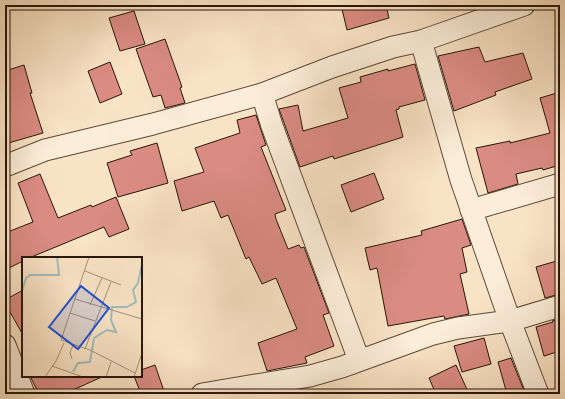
<svg xmlns="http://www.w3.org/2000/svg" width="565" height="399" font-family="'IM FELL French Canon',serif">
  <rect width="100%" height="100%" fill="#f9e3c5"/>
  <filter id="stains"><feTurbulence type="fractalNoise" baseFrequency=".005" numOctaves="4"/><feColorMatrix values="0 0 0 0 .2 0 0 0 0 .09 0 0 0 0 .02 0 0 0 .5 -.17"/></filter>
  <radialGradient id="worn" r=".72"><stop offset=".6" stop-color="#630" stop-opacity="0"/><stop offset="1" stop-color="#630" stop-opacity=".3"/></radialGradient>
  <g fill="#da8b82" stroke="#291608">
    <path d="M341,5H386L389,18L347,30Z"/>
    <path d="M134,11L145,44L120,51L109,18Z"/>
    <path d="M165,39L182,87L180,88L185,103L165,108L161,95L153,97L136,49Z"/>
    <path d="M479,47L485,62L523,53L532,79L495,92L496,95L454,111L438,56Z"/>
    <path d="M110,62L122,94L100,103L88,71Z"/>
    <path d="M415,64L425,100L399,107V109L396,110L403,137L334,159L333,156L300,167L279,109L298,105L303,131L348,118L339,88L361,82L360,77L388,69V71Z"/>
    <path d="M24,65L32,93H30L43,133L5,144V71Z"/>
    <path d="M560,92V165L543,170L542,168L516,174L518,184L488,193L476,148L510,141V143L550,133L540,98Z"/>
    <path d="M256,115L266,145L261,147L286,210L275,214L276,219L288,249L299,245L301,248L304,247L329,313L323,315L334,346L305,357L307,363L267,371L258,343L297,329L276,278L262,284L249,257L246,259L228,215L221,218L214,201L182,211L174,181L204,172L195,148L240,133L237,120Z"/>
    <path d="M157,143L168,183L118,197L107,163L132,155L130,151Z"/>
    <path d="M374,173L384,199L351,212L341,185Z"/>
    <path d="M40,174L58,218L91,205L92,207L116,197L129,229L109,237L104,227L29,258H23V261L5,270V233L33,222L18,183Z"/>
    <path d="M462,219L471,245L462,248L467,272L460,274L469,314L445,319L444,316L388,326L377,268L370,270L365,248L422,235L421,231Z"/>
    <path d="M560,260V294L545,298L536,267Z"/>
    <path d="M23,290V335L5,303V300Z"/>
    <path d="M560,319V351L544,356L536,327L553,322L552,321Z"/>
    <path d="M484,338L491,364L462,372L454,346Z"/>
    <path d="M511,358L525,393L507,394L498,362Z"/>
    <path d="M155,365L165,394H141L134,376H141V370Z"/>
    <path d="M456,365L469,394H436L429,378Z"/>
    <path d="M30,376H104L64,394H39Z"/>
  </g>
  <g fill="none" stroke-linecap="round" stroke-linejoin="round">
    <g stroke="#5d4937" stroke-width="23">
      <g id="street">
        <path d="M421,41L461,180L510,321L538,394"/>
        <path d="M262,94L272,126L359,360"/>
        <path d="M5,166L45,150L153,124L262,94L332,67L393,47L421,41L524,5"/>
        <path d="M471,210L560,184"/>
        <path d="M5,345L24,394"/>
        <path d="M202,394L310,376L342,367L433,334L458,328L510,321L560,306"/>
      </g>
    </g>
    <use href="#street" stroke="#fbedd9" stroke-width="21"/>
  </g>
  <g transform="translate(22 257)">
    <rect width="120" height="120" fill="#f9e3c5"/>
    <path fill="none" stroke="#a0bdbd" stroke-width="2" d="M0,34L4,21L8,18H37L35,0M0,37V52M51,115L56,106L68,105L72,81L85,73L94,75L89,63L90,50H105L114,45L111,33L116,26L120,7"/>
    <path fill="none" stroke="#a69179" stroke-width="1" d="M67,0L39,83L68,93L113,116M63,14L99,28M53,42L120,62M68,48L80,21M48,56L73,64M63,92L89,25M50,102L48,96L51,88M30,109L61,120M23,120L34,104L42,86M84,120L89,105M112,120L120,96"/>
    <path fill="#1d4ed8" fill-opacity="0.15" stroke="#1d4ed8" stroke-width="2" d="M59,29L87,51L56,92L27,70Z"/>
    <rect width="120" height="120" fill="none" stroke="#291608" stroke-width="2"/>
  </g>
  <rect width="565" height="399" fill="none" stroke="#f9e3c5" stroke-width="20"/>
  <rect x="6" y="6" width="553" height="387" fill="none" stroke="#291608" stroke-width="2"/>
  <rect x="10" y="10" width="545" height="379" fill="none" stroke="#291608"/>
  <rect width="100%" height="100%" filter="url(#stains)"/>
  <rect width="100%" height="100%" fill="url(#worn)"/>
</svg>
